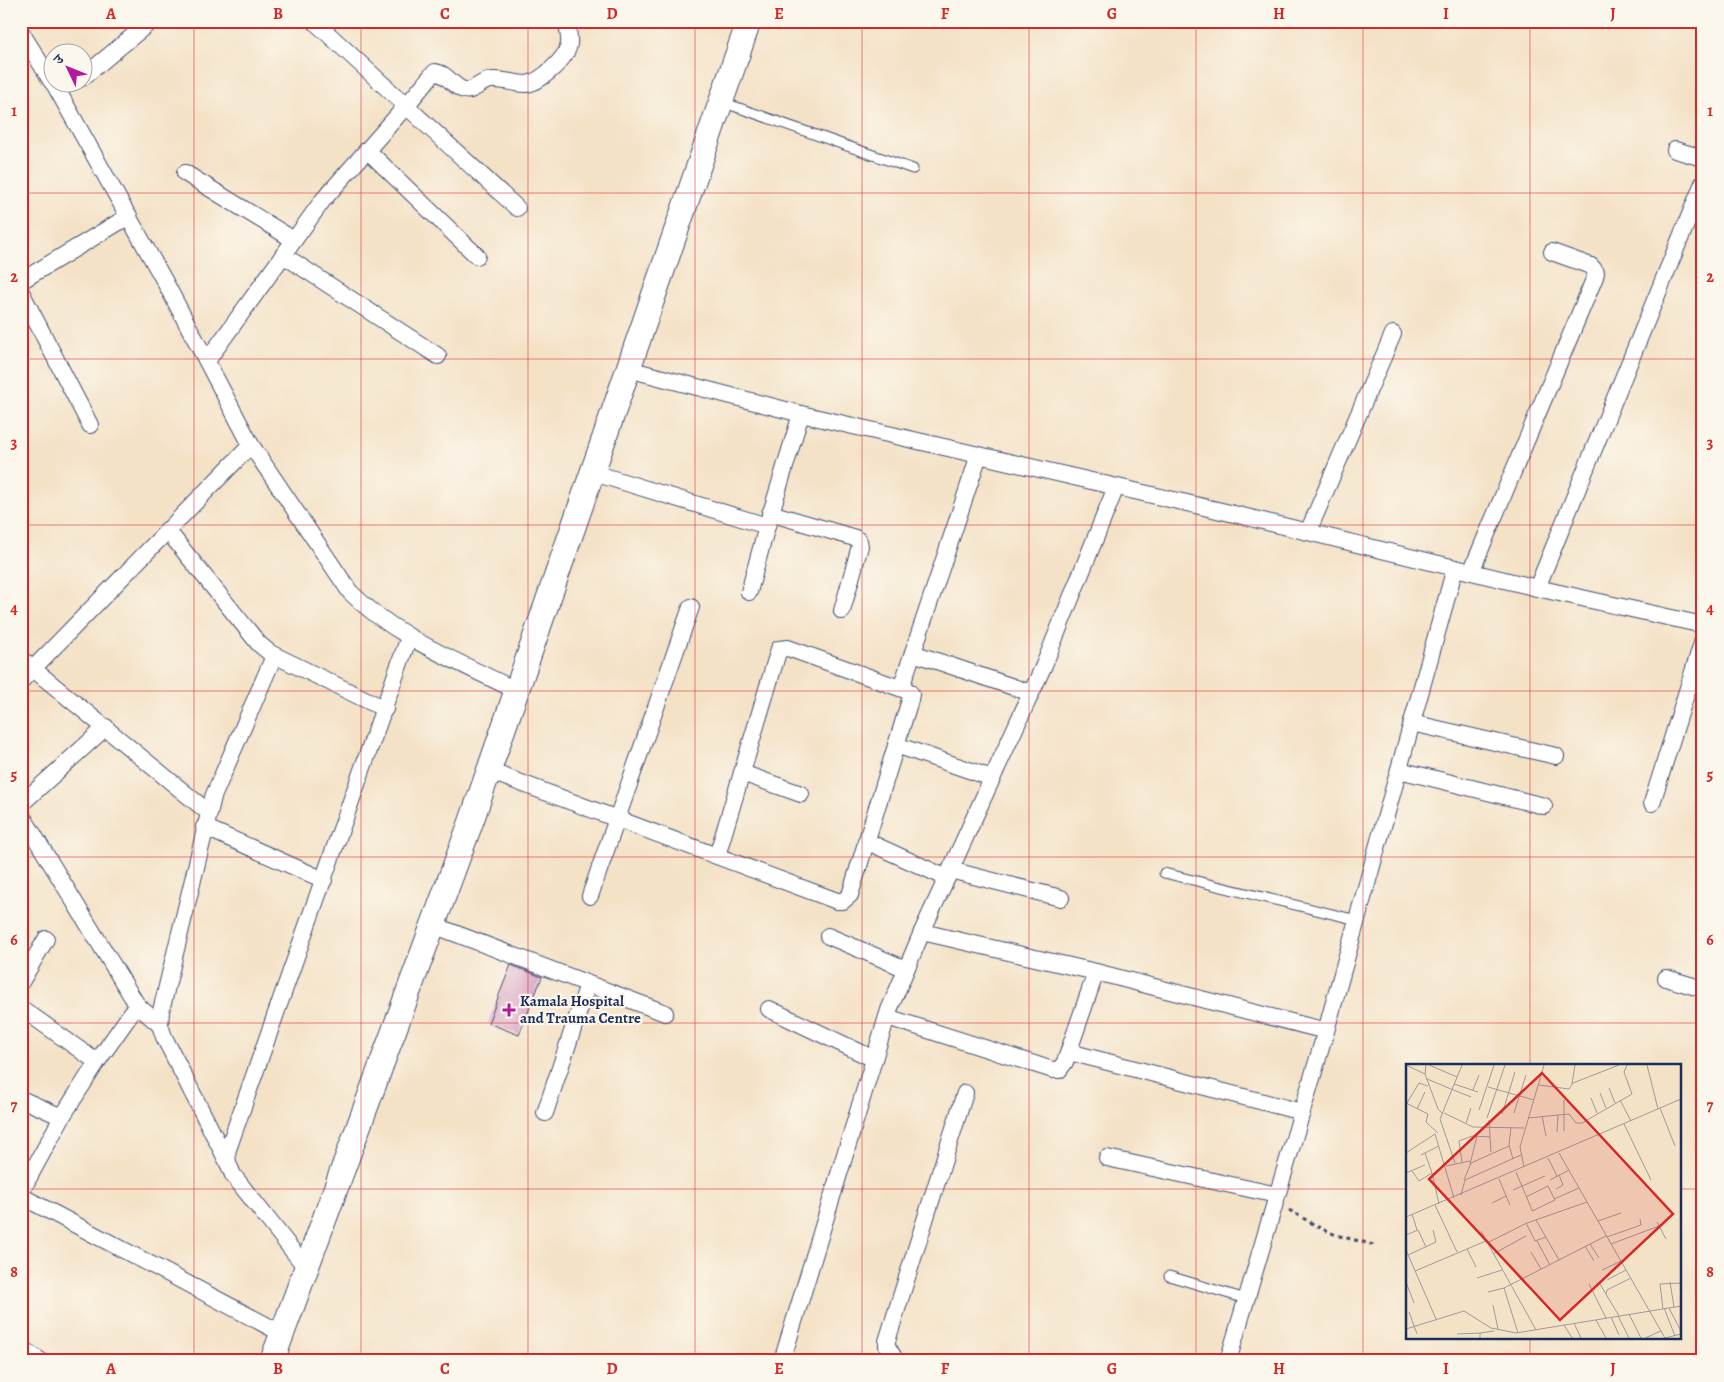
<svg xmlns="http://www.w3.org/2000/svg" width="1724" height="1382" font-family="Alegreya,'Noto Serif Devanagari',serif">
  <rect width="100%" height="100%" fill="#fbf7ec"/>
  <filter id="ink" filterUnits="userSpaceOnUse"><feTurbulence type="fractalNoise" baseFrequency=".02" numOctaves="2"/><feDisplacementMap in="SourceGraphic" scale="10" xChannelSelector="R" yChannelSelector="G"/><feConvolveMatrix kernelMatrix="1 2 1 2 8 2 1 2 1" color-interpolation-filters="sRGB"/></filter>
  <filter id="wash" filterUnits="userSpaceOnUse"><feTurbulence type="fractalNoise" baseFrequency=".0096" numOctaves="4" result="noise"/><feDisplacementMap in="SourceGraphic" scale="20" xChannelSelector="R" yChannelSelector="G"/><feGaussianBlur stdDeviation="1.12" result="paint"/><feColorMatrix in="noise" values="0 0 0 0 0 0 0 0 0 0 0 0 0 0 0 0 0 1.4 0 .05"/><feComposite in="paint" operator="in"/></filter>
  <g filter="url(#wash)">
    <rect width="100%" height="100%" fill="#f4e2c7"/>
    <g id="blocks">
      <path fill="#d18ebc" d="M511,965L542,977L519,1035L488,1023Z"/>
    </g>
  </g>
  <g filter="url(#ink)">
    <use href="#blocks" fill-opacity="0" stroke="#3c4a6e" stroke-width="1"/>
    <g fill="none" stroke-linecap="round" stroke-linejoin="round">
      <g stroke="#3c4a6e" stroke-width="11">
        <g id="lane">
          <path d="M722,102L913,169"/>
          <path d="M1164,873L1357,920"/>
          <path d="M1169,1276L1246,1299"/>
        </g>
      </g>
      <g stroke="#3c4a6e" stroke-width="18">
        <g id="street">
          <path d="M314,21L517,208"/>
          <path d="M21,32L52,82"/>
          <path d="M82,78L151,21"/>
          <path d="M53,82L165,282L251,445L350,592C396,638 460,662 517,691"/>
          <path d="M367,150L477,256"/>
          <path d="M1675,150L1703,158"/>
          <path d="M185,173L294,240"/>
          <path d="M283,255L438,356"/>
          <path d="M21,281L129,216"/>
          <path d="M21,292L90,425"/>
          <path d="M207,361L323,200L406,106L431,76L435,72C447,73 453,87 464,90C474,93 481,80 492,80C503,79 515,84 526,84C540,83 567,58 569,44C570,37 567,28 567,21"/>
          <path d="M628,369L801,414L1230,513L1537,588L1703,625"/>
          <path d="M594,473L767,526"/>
          <path d="M21,510L22,511"/>
          <path d="M770,513L855,538L859,541L860,546L842,611"/>
          <path d="M167,530L259,644L270,653L385,709"/>
          <path d="M1308,532L1393,334"/>
          <path d="M1471,572L1595,277L1596,272L1591,266L1552,252"/>
          <path d="M1537,588L1703,183"/>
          <path d="M749,592L767,526L801,414"/>
          <path d="M913,653L1031,693"/>
          <path d="M21,659L208,812"/>
          <path d="M21,681L251,445"/>
          <path d="M901,688L979,455"/>
          <path d="M1412,723L1556,756"/>
          <path d="M896,745L992,778"/>
          <path d="M1399,770L1544,806"/>
          <path d="M489,771L837,901H843L850,895L910,700L911,694L908,691L788,648L779,649L717,856"/>
          <path d="M742,773L801,794"/>
          <path d="M1652,803L1703,640"/>
          <path d="M21,804L106,727"/>
          <path d="M21,814L137,1005L160,1025"/>
          <path d="M204,827L324,880"/>
          <path d="M866,841L947,878"/>
          <path d="M950,870L1061,898"/>
          <path d="M590,896L691,607"/>
          <path d="M433,925L665,1013"/>
          <path d="M922,932L1096,972L1326,1031"/>
          <path d="M828,936L906,969"/>
          <path d="M1666,978L1703,989"/>
          <path d="M21,982L46,939"/>
          <path d="M21,1008L97,1062"/>
          <path d="M769,1009L874,1059"/>
          <path d="M887,1017L1053,1070H1059L1065,1062L1096,972"/>
          <path d="M1069,1052L1302,1112"/>
          <path d="M21,1099L62,1117"/>
          <path d="M545,1113L588,984"/>
          <path d="M1107,1158L1277,1195"/>
          <path d="M228,1163L164,1037L160,1025L161,1011L213,797L274,656"/>
          <path d="M21,1192L62,1117L97,1062L137,1005"/>
          <path d="M21,1196L283,1334"/>
          <path d="M307,1269L233,1175L228,1163L227,1152L409,637"/>
          <path d="M21,1348L41,1361"/>
          <path d="M782,1361L889,1010L922,932L1044,665L1116,487"/>
          <path d="M896,1361L887,1346V1341L965,1093"/>
          <path d="M1228,1361L1326,1031L1455,568"/>
        </g>
      </g>
      <g stroke="#3c4a6e" stroke-width="26">
        <path id="secondary" d="M272,1361L471,822L749,21"/>
      </g>
      <path stroke="#3c4a6e" stroke-width="3" stroke-dasharray="4 4" stroke-linecap="butt" d="M1289,1210L1320,1228L1336,1235L1374,1245"/>
      <use href="#lane" stroke="#fff" stroke-width="9"/>
      <use href="#street" stroke="#fff" stroke-width="16"/>
      <use href="#secondary" stroke="#fff" stroke-width="24"/>
    </g>
  </g>
  <path fill="none" stroke="#d62828" stroke-width="1" stroke-opacity="0.55" d="M194,21V1361M361,21V1361M528,21V1361M695,21V1361M862,21V1361M1029,21V1361M1196,21V1361M1363,21V1361M1530,21V1066M21,193H1703M21,359H1703M21,525H1703M21,691H1703M21,857H1703M21,1023H1703M21,1189H1408M1680,1189H1703M1530,1338V1361"/>
  <path fill="#b5179e" stroke="#fbf7ec" stroke-width="2" d="M506.5 1002.5h5v5h5v5h-5v5h-5v-5h-5v-5h5z"/>
  <g text-anchor="middle" dominant-baseline="central" stroke-width="4.5" stroke-linejoin="round" paint-order="stroke">
    <g font-size="15" font-weight="bold" fill="#1b2f5e" stroke="#fbf7ec" text-anchor="start">
      <text x="520" y="1001">Kamala Hospital<tspan x="520" dy="17">and Trauma Centre</tspan></text>
    </g>
  </g>
  <g transform="translate(1406 1064)">
    <rect width="275" height="275" fill="#f4e2c7"/>
    <path fill="none" stroke="#9d9a9d" stroke-width="1" d="M0,1L19,10M20,1L19,10L32,45L37,50M23,1L51,13M241,1L252,45M21,15L45,25M48,20L72,28M166,20L169,1M133,21L163,25L167,19L213,1M82,23L128,36M203,24L209,39M45,25L65,33M67,26L73,11M194,29L200,44M185,34L191,49M158,36V67M214,36L225,57M0,39L22,50L20,58L32,69M1,39L13,19L22,22M254,44L269,82M11,45L19,28M73,46L88,1M38,49L67,63L118,64M108,49L120,11M96,50L109,8M136,52L140,72M81,54L99,1M122,54L163,50L170,59H176L226,30L218,8L221,1M83,56L85,88M60,59L65,44M218,60L245,116M105,63L103,81L107,95M151,68L152,51M29,70L48,134M0,89L29,70M19,89L26,109M153,89L259,274M15,91L33,82M142,94L151,112M56,98L53,77L66,72L84,73M49,99L34,55L56,1M64,100L71,72M40,102L64,97M118,103L114,83L138,1M6,107L13,117L26,109L33,140M110,108L126,146V147L149,136L142,122L120,133M0,109L19,101M93,115L104,141M58,116L65,99L103,82M144,116L163,106M150,125L157,121L153,111M107,126L139,112M55,131L59,116L115,91M148,135L173,124M86,139L100,132M29,141L51,188M6,150L11,166M0,153L275,35M130,156L153,196M192,157L215,149M251,158L260,175M120,159L129,177L140,173M75,167L130,266M0,171L12,166L20,183M201,173L235,161L234,155M131,177L144,201M81,179L121,159L181,138M184,180L193,194M205,180L253,162M179,182L188,197M61,185L70,203M0,186L30,255M125,188L135,205M87,190L120,172M2,191L30,178L27,166M196,206L215,197M9,207L80,177M71,214L96,206M201,216L220,206M0,218L8,239M264,218L268,243M183,220L200,254M194,220L213,252M98,224L112,269M82,228L98,224L200,172M200,230L201,226L225,214M87,241L92,265M258,244L269,272M263,244L275,267M257,245L254,220L275,219M3,248L11,270M223,250L235,274M212,252L223,274M205,253L213,271M190,256L200,274M168,259L175,274M158,261L166,274M0,265L58,247L85,264L110,269L275,242M51,270L74,269M74,274V269L88,267M239,274L255,267M259,274L275,270"/>
    <path fill="#d62828" fill-opacity="0.15" stroke="#d62828" stroke-width="2.5" d="M136,9L267,150L154,256L23,115Z"/>
    <rect width="275" height="275" fill="none" stroke="#1b2f5e" stroke-width="2.5"/>
  </g>
  <rect width="1724" height="1382" fill="none" stroke="#fbf7ec" stroke-width="55"/>
  <g transform="translate(68 68) rotate(313)"><circle r="24" fill="#fbf7ec" stroke="#a1a7b3"/>
  <path d="M0-4L9 19L0 12L-9 19Z" fill="#b5179e"/>
  <text y="-8" font-size="14" font-weight="bold" text-anchor="middle" fill="#1b2f5e">उ</text>
  </g>
  <rect x="28" y="28" width="1668" height="1326" fill="none" stroke="#d62828" stroke-width="2"/>
  <g font-size="16" text-anchor="middle" font-weight="bold" fill="#d62828">
    <text x="111" y="19">A</text>
    <text x="278" y="19">B</text>
    <text x="445" y="19">C</text>
    <text x="612" y="19">D</text>
    <text x="779" y="19">E</text>
    <text x="945" y="19">F</text>
    <text x="1112" y="19">G</text>
    <text x="1279" y="19">H</text>
    <text x="1446" y="19">I</text>
    <text x="1613" y="19">J</text>
    <text x="14" y="116">1</text>
    <text x="1710" y="116">1</text>
    <text x="14" y="282">2</text>
    <text x="1710" y="282">2</text>
    <text x="14" y="448">3</text>
    <text x="1710" y="448">3</text>
    <text x="14" y="614">4</text>
    <text x="1710" y="614">4</text>
    <text x="14" y="780">5</text>
    <text x="1710" y="780">5</text>
    <text x="14" y="945">6</text>
    <text x="1710" y="945">6</text>
    <text x="14" y="1111">7</text>
    <text x="1710" y="1111">7</text>
    <text x="14" y="1277">8</text>
    <text x="1710" y="1277">8</text>
    <text x="111" y="1374">A</text>
    <text x="278" y="1374">B</text>
    <text x="445" y="1374">C</text>
    <text x="612" y="1374">D</text>
    <text x="779" y="1374">E</text>
    <text x="945" y="1374">F</text>
    <text x="1112" y="1374">G</text>
    <text x="1279" y="1374">H</text>
    <text x="1446" y="1374">I</text>
    <text x="1613" y="1374">J</text>
  </g>
</svg>
